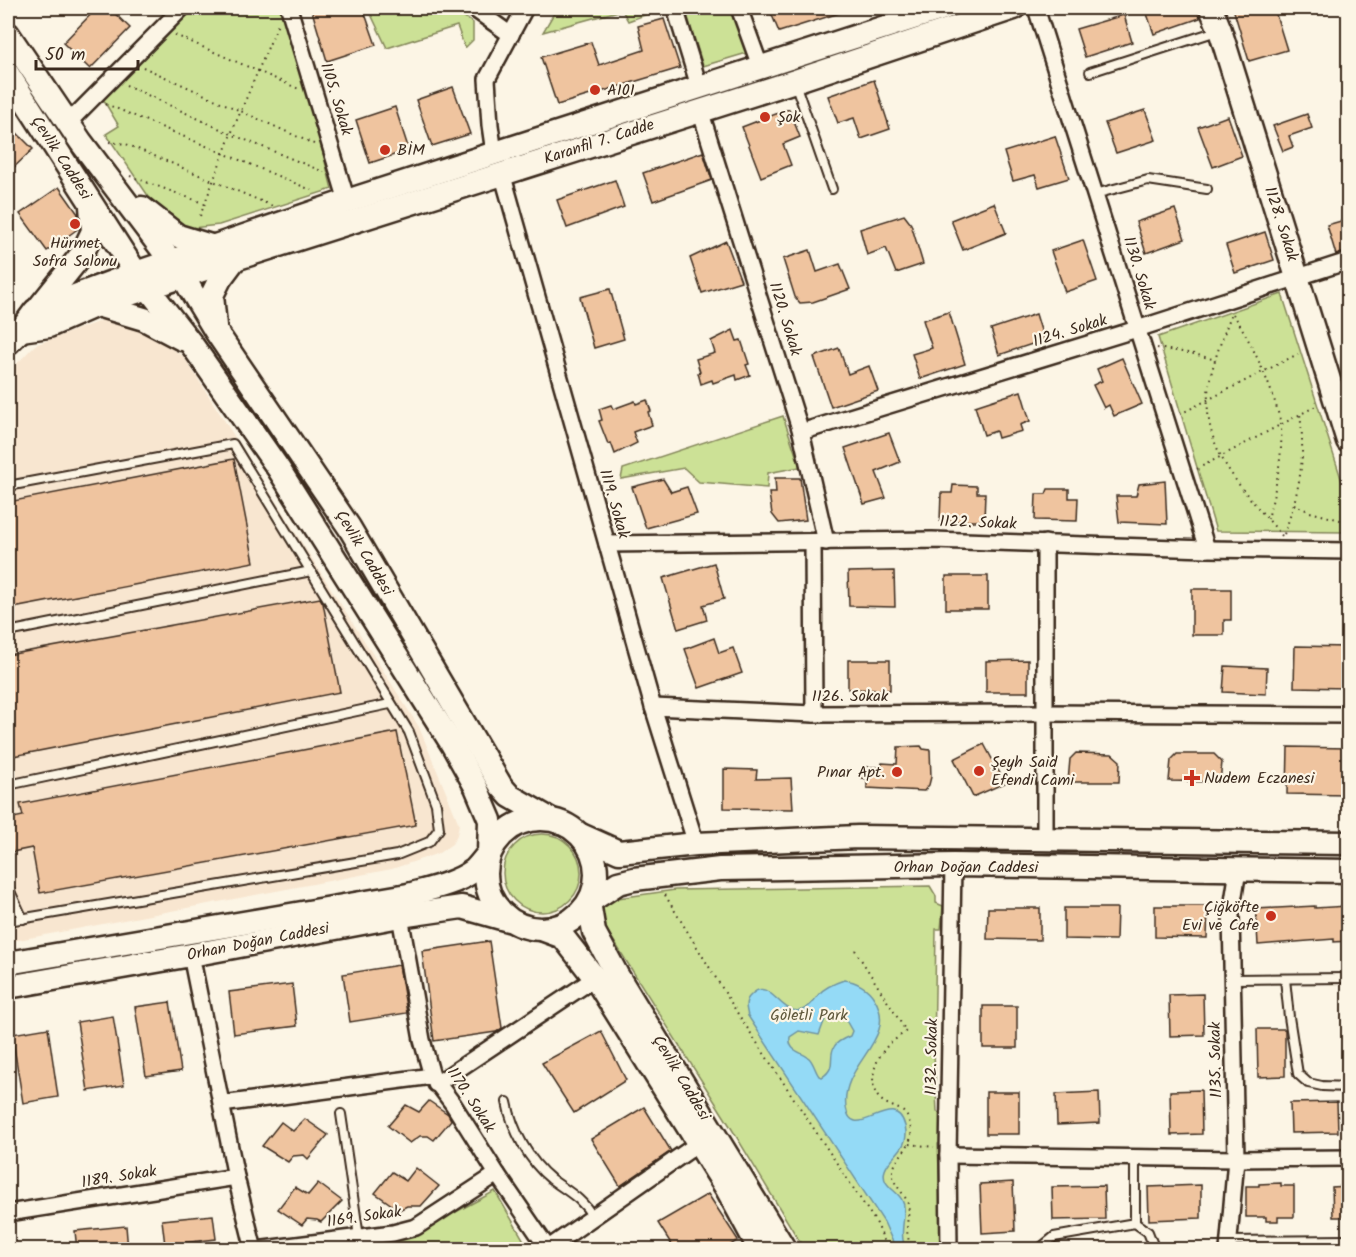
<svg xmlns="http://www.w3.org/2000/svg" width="1356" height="1257" font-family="Kalam,sans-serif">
  <rect width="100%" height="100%" fill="#fcf5e5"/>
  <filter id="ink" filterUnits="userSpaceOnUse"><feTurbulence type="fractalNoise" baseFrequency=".0167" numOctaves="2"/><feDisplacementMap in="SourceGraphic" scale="12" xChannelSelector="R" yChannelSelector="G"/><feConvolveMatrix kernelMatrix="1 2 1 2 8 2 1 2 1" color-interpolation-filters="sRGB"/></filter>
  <g filter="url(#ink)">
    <path fill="#f8e6d0" d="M103,320L142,329L184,357L419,727L459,824L457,835L452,844L439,853L392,869L8,942V373L35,345Z"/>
    <g fill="#cce196" stroke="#84865a" stroke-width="1.5">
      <path d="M191,8H286L332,189L219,225L192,228L166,222L106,134L119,126L101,96Z"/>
      <path d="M368,8H451L473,23V40L465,48L457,26L387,48Z"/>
      <path d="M557,8H664L628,21L622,10L543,32Z"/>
      <path d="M685,8H733L747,53L703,66Z"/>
      <path d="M1282,294L1348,500V532L1216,531L1158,337Z"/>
      <path d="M783,416L800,467L768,473L767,488L699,482L684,468L621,479L623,469Z"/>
      <circle cx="542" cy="873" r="39"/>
      <path d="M930,886L936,896V903L943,906L941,929H936L934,1053L937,1112L941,1113L940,1143L938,1144L942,1249H804L730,1126L598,916L599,909L605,903L618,898L675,890Z"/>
      <path d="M495,1191L526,1244L518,1250H356L355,1248L413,1235Z"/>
    </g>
    <path fill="#94daf6" stroke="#7094a0" stroke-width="1.5" fill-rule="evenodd" d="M844,980C856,981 868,988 874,998C900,1040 840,1063 846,1107C852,1147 895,1086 905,1126C911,1149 890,1155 885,1170C880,1185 897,1190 902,1200C909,1212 897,1232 906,1249H896L884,1222L748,1016C746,1008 744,1001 751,995C770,975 780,1017 802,1010C811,1007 814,1000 819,994C825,987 835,983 844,980ZM833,1015L844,1017L852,1031L850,1036C845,1038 837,1041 834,1047C828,1058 837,1068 822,1077L819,1076C815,1071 814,1063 809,1058C801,1051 788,1052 790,1037L799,1031L819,1035L825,1019Z"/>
    <g fill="#efc49f" stroke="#3b2a1e" stroke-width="1.5">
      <path d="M97,8H109L130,28L90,69L63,43Z"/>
      <path d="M324,8H363L376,45L327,61L312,11Z"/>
      <path d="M769,8H849V10L779,32Z"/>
      <path d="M1145,8H1198L1200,18L1154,34Z"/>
      <path d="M1233,8H1274L1287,50L1249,61Z"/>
      <path d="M1124,15L1132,42L1085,57L1076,29Z"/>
      <path d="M664,19L680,68L557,105L541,57L591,42L599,65L644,50L638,26Z"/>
      <path d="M874,80L890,129L861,139L854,118L838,123L828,96Z"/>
      <path d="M453,87L470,134L432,146L416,100Z"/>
      <path d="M395,107L409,150L370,163L356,120Z"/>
      <path d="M789,109L800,137L783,144L791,165L761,177L742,127Z"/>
      <path d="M1145,110L1156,140L1116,153L1105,123Z"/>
      <path d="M1307,114L1312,128L1289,136L1293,147L1283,151L1273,126Z"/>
      <path d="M1228,116L1242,156L1213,167L1198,127Z"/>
      <path d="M8,124L33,149L8,173Z"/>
      <path d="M1055,136L1069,178L1039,187L1035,175L1013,181L1004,152Z"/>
      <path d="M703,152L712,180L653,201L643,173Z"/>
      <path d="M615,180L624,207L567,228L557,200Z"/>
      <path d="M59,187L78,214L79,228L47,251L20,214Z"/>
      <path d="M994,203L1006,233L963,250L951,220Z"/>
      <path d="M1175,209L1185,239L1146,253L1136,222Z"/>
      <path d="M904,215L911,224L923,264L896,273L886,248L867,255L860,229Z"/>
      <path d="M1348,219V251L1336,255L1327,225Z"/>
      <path d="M1265,232L1274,260L1235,273L1226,245Z"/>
      <path d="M1083,240L1097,281L1065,292L1051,251Z"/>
      <path d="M726,241L741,281L702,293L690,258Z"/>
      <path d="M810,250L817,272L840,264L850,289L813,302L800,303L795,297L783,259Z"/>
      <path d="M610,289L624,339L594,348L580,297Z"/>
      <path d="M949,312L965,364L920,379L912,354L932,348L923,320Z"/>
      <path d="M1036,314L1044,340L999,355L991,329Z"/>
      <path d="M733,330L737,341L741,340L749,364L746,365L750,375L737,380L736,375L713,383L712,380L701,384L698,373L700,372L696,359L715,353L711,341Z"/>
      <path d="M839,348L848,374L869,366L878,391L831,407L814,357Z"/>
      <path d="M1122,358L1142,404L1114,416L1109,405L1104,408L1093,385L1102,381L1097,369Z"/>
      <path d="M1021,391L1030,421L1020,425L1022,431L998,438L996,431L984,435L975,406Z"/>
      <path d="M647,400L651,411L648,412L652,425L633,432L637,443L615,454L611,443L608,444L599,421L602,420L599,409L611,405L613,409L635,401L636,404Z"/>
      <path d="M889,433L900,462L876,472L886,498L864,504L845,448Z"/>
      <path d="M234,459L254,562L8,609V502Z"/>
      <path d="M775,478H800L806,520L779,523L772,514L769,493H776Z"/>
      <path d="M663,479L671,492L687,487L697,514L646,528L632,487Z"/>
      <path d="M1165,481L1167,524L1119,522L1116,496H1136L1139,484Z"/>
      <path d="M953,485L977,486V493H985L984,521H940L941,493H952Z"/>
      <path d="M1048,489H1069V498H1078L1077,521L1035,520L1036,494H1046Z"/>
      <path d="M714,563L724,599L703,605L707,620L678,629L663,578Z"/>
      <path d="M894,571L895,607L849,606L848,572Z"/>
      <rect x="946" y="576" width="42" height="33"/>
      <path d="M1192,589H1231V620H1224V635H1192Z"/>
      <path d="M320,598L323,603L340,692L8,757V655Z"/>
      <path d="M714,638L719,653L733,648L742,673L699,688L685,649Z"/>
      <path d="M1295,646L1348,647V688L1294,687Z"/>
      <path d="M848,660H890V690L848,689Z"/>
      <path d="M1028,660V692H986V661Z"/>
      <path d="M1225,666L1267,668L1266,694L1223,692Z"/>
      <path d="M397,732L416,825L40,893L32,848L12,852L8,819L23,816L20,804Z"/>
      <path d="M984,744L1005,783L973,797L954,759Z"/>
      <path d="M921,746L923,749L930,750L931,777L929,785L924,791L867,788V779L862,778L864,767H881L882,763L897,764L898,747Z"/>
      <path d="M1288,747L1348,748V795L1287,794Z"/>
      <path d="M1076,753L1112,754L1120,761L1119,782H1068L1070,759Z"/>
      <path d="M1177,754H1214L1222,762L1220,782L1169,781L1171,760Z"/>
      <path d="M724,769L757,770L756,779L791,778L793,809L724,808Z"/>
      <path d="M1155,906H1208L1207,938L1155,937Z"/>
      <path d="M1315,906V908L1348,906V941L1334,942V939L1258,945L1256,909Z"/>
      <path d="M988,908H1040V940L987,939Z"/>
      <path d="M1064,908H1117L1116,940L1064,939Z"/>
      <path d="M489,941L502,1028L496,1032L434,1041L422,951Z"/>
      <path d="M399,965L407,1013L350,1022L343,974Z"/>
      <path d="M292,984L297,1026L234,1034L229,992Z"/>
      <path d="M1203,994L1204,1035L1170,1036L1169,995Z"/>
      <path d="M170,1002L181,1071L146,1076L135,1007Z"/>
      <rect x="983" y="1006" width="34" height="42"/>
      <path d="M113,1016L124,1085L88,1091L77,1022Z"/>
      <path d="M48,1028L58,1097L23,1103L12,1034Z"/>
      <path d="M1257,1029H1285V1076L1258,1077Z"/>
      <path d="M601,1031L626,1080L574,1113L542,1063Z"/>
      <path d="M1201,1090L1202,1134L1171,1135L1170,1091Z"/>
      <rect x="986" y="1092" width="33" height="42"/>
      <path d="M1099,1092L1100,1123L1057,1125L1056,1094Z"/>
      <path d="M429,1101L448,1114L451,1120L434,1140L428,1136H420L410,1143L388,1126L406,1105L419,1112Z"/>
      <path d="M1337,1102L1338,1132L1291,1133L1290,1103Z"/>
      <path d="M644,1107L671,1151L620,1186L591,1139Z"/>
      <path d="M305,1119L328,1135L308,1159L304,1155L293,1156L288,1162L262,1146L281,1122L293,1131Z"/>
      <path d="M416,1168L439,1186L421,1206H407L399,1210L375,1193L392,1172L406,1181Z"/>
      <path d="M1013,1182L1015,1231L982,1233L980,1184Z"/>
      <path d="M318,1183L342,1201L321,1222L317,1220L307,1219L302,1225L278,1209L295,1187L308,1195Z"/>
      <path d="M1281,1183V1186H1294V1217H1278V1221H1266V1217H1246V1186H1259V1184Z"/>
      <path d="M1201,1185V1218L1149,1220L1148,1187Z"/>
      <path d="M1104,1186L1105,1219L1053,1220L1052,1187Z"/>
      <path d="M1348,1186V1217H1333L1332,1187Z"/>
      <path d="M708,1194L738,1240L723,1250H675L658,1223Z"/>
      <path d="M213,1215L216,1239L165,1245L162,1220Z"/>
      <path d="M126,1226L128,1250H77L75,1231Z"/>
    </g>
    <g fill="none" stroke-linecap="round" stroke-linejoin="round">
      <g stroke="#3b2a1e" stroke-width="12">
        <g id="lane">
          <path d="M1090,72L1217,31"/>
          <path d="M795,83L832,189"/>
          <path d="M1095,194L1148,180L1207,189"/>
          <path d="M8,486L233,444L409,732L436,804L439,829L429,842L397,855L8,921"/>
          <path d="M8,632L311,571"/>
          <path d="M8,785L390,704"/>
          <path d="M8,887L23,919"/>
          <path d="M1233,979L1348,978"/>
          <path d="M1285,979L1289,1017L1298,1074L1308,1083L1322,1086L1348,1087"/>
          <path d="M507,1102C512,1130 529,1161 551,1179C568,1192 581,1197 593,1217"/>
          <path d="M341,1114L359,1237"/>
          <path d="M1135,1157V1223"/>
          <path d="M1228,1241L1348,1240"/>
          <path d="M1038,1250L1054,1237L1135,1223L1148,1232L1155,1250"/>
        </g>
      </g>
      <g stroke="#3b2a1e" stroke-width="20">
        <g id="street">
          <path d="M289,8L347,201"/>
          <path d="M473,8L511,35"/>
          <path d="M675,8L699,86"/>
          <path d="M739,8L760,66"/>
          <path d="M1036,8L1207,549"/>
          <path d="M700,110L801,432L826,542"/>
          <path d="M68,123L182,8"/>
          <path d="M494,153L490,125L487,79L525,8"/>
          <path d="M502,173L653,707L696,844"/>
          <path d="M801,432L1137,329L1348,261"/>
          <path d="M813,542L814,714"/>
          <path d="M607,544L932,540L1207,549L1348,551"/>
          <path d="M653,707L814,714L1046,713L1348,715"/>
          <path d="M1045,840V543"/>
          <path d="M400,916L422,1040L432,1076L453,1104L497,1174L549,1250"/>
          <path d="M191,955L236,1177L254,1250"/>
          <path d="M436,1084L595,978"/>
          <path d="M222,1104L432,1076"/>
          <path d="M948,1155L1236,1159L1348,1158"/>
          <path d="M8,1213L236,1177"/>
          <path d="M256,1250L393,1233L416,1227L497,1174"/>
          <path d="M546,1250L699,1143"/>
          <path d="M949,1250L948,1155L953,865"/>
          <path d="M1228,1250L1236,1159L1231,914L1238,870"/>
        </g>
      </g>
      <g stroke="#3b2a1e" stroke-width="27">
        <g id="secondary">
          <path d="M1211,8L1220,30L1348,441"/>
          <path d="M8,34L81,142L183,277L215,330L349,527L501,786L510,796L550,819"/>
          <path d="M8,74L136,273L190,342L278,468L452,744L476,787L490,820L489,853C484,858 479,866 473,871C455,884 429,889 408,895L8,963"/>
          <path d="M142,208L178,236L214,247"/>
          <path d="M97,305L144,319L182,339"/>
          <path d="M37,310L82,254L93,231L91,206"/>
          <path d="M215,326L212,295L220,279L235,259"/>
          <path d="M21,330L49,326L97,305L235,259L795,81L1014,8"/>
          <path d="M8,343L21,330L35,311L136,273L347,201L944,8"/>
          <circle cx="541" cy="874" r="55"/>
          <path d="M581,835L619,852L696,844L858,837L1348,843"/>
          <path d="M544,930L563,937L595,978L727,1189L760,1250"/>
          <path d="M8,987L191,955L400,916L462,907L508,920"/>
          <path d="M785,1250L617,975L594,932L589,902L618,883L634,879L720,869L953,865L1348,871"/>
        </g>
      </g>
      <g stroke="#3b2a1e" stroke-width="2" stroke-dasharray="1.5 4.5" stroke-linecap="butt">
        <path d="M195,11L204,8"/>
        <path d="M175,35L299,89"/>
        <path d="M143,67L316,145"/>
        <path d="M126,85L231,134L324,172"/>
        <path d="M106,104L316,192"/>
        <path d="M109,142L126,144L275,207"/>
        <path d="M130,176L203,203"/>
        <path d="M200,216L231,134L278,24"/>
        <path d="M1233,314C1249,336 1279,401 1281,428C1283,458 1275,490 1268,519"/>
        <path d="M1231,315C1223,337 1213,361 1209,385C1199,451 1245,491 1283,537C1299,493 1306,461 1300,414"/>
        <path d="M1157,348L1194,354L1216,360"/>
        <path d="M1180,414L1298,354"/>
        <path d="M1197,469L1316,406"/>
        <path d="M1294,504L1310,512L1348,522"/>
        <path d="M665,895L738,1014L877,1224L888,1250"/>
        <path d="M855,950L906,1031C898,1038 887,1044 882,1053C873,1065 868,1089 881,1100C895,1111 908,1105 911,1130C913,1148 896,1155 893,1171C891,1185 905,1192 908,1204C910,1211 907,1219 907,1227C907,1235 909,1242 912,1250"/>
        <path d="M910,1144L934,1147"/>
      </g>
      <use href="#lane" stroke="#fcf5e5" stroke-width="8"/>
      <use href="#street" stroke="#fcf5e5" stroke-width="15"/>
      <use href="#secondary" stroke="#fcf5e5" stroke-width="22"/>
    </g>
  </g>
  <g fill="#c8321e" stroke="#fcf5e5" stroke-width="2">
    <circle cx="595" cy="90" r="6"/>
    <circle cx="765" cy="117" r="6"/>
    <circle cx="385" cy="150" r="6"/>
    <circle cx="75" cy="224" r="6"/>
    <circle cx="979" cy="771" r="6"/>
    <circle cx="897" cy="772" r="6"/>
    <path d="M1189 769h6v6h6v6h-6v6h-6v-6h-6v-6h6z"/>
    <circle cx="1271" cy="916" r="6"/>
  </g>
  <g text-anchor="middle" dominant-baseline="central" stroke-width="4.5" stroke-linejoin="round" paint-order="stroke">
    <g font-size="16" fill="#3b2a1e" stroke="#fcf5e5" text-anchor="start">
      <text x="607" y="90">A101</text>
      <text x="777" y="117">Şok</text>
      <text x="397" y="150">BİM</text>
      <text x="75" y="243" text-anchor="middle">Hürmet<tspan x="75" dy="18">Sofra Salonu</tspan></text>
      <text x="991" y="762">Şeyh Said<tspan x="991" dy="18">Efendi Cami</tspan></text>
      <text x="885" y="772" text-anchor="end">Pınar Apt.</text>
      <text x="1204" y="778">Nudem Eczanesi</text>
      <text x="1259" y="907" text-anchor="end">Çiğköfte<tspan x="1259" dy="18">Evi ve Cafe</tspan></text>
    </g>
    <g font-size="16" fill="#3b2a1e" stroke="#fcf5e5">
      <text transform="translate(336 99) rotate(73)">1105. Sokak</text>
      <text transform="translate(599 142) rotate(-18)">Karanfil 7. Cadde</text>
      <text transform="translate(61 158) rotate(57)">Çevlik Caddesi</text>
      <text transform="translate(1281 224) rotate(72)">1128. Sokak</text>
      <text transform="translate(1139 273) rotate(73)">1130. Sokak</text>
      <text transform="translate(785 319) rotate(73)">1120. Sokak</text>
      <text transform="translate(1070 331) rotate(-17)">1124. Sokak</text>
      <text transform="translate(614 504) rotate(74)">1119. Sokak</text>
      <text transform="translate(978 523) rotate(2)">1122. Sokak</text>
      <text transform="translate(364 553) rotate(59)">Çevlik Caddesi</text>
      <text x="850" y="696">1126. Sokak</text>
      <text x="966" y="867">Orhan Doğan Caddesi</text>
      <text transform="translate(258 942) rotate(-11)">Orhan Doğan Caddesi</text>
      <text transform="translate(932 1057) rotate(-89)">1132. Sokak</text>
      <text transform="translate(1216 1060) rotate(-91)">1135. Sokak</text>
      <text transform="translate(681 1078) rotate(59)">Çevlik Caddesi</text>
      <text transform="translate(471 1100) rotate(57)">1170. Sokak</text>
      <text transform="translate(119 1177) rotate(-9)">1189. Sokak</text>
      <text transform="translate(364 1217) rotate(-8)">1169. Sokak</text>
    </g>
    <g font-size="16" fill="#5f583c" stroke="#fcf5e5">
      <text x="809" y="1015">Göletli Park</text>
    </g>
  </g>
  <rect width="1356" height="1257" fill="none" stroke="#fcf5e5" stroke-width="30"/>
  <rect x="15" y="15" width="1326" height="1227" fill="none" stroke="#3b2a1e" stroke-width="2" filter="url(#ink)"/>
  <path d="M36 60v9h102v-9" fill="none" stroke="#3b2a1e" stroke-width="3"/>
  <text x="45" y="60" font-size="18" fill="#3b2a1e" stroke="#fcf5e5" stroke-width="4.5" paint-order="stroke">50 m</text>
</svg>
